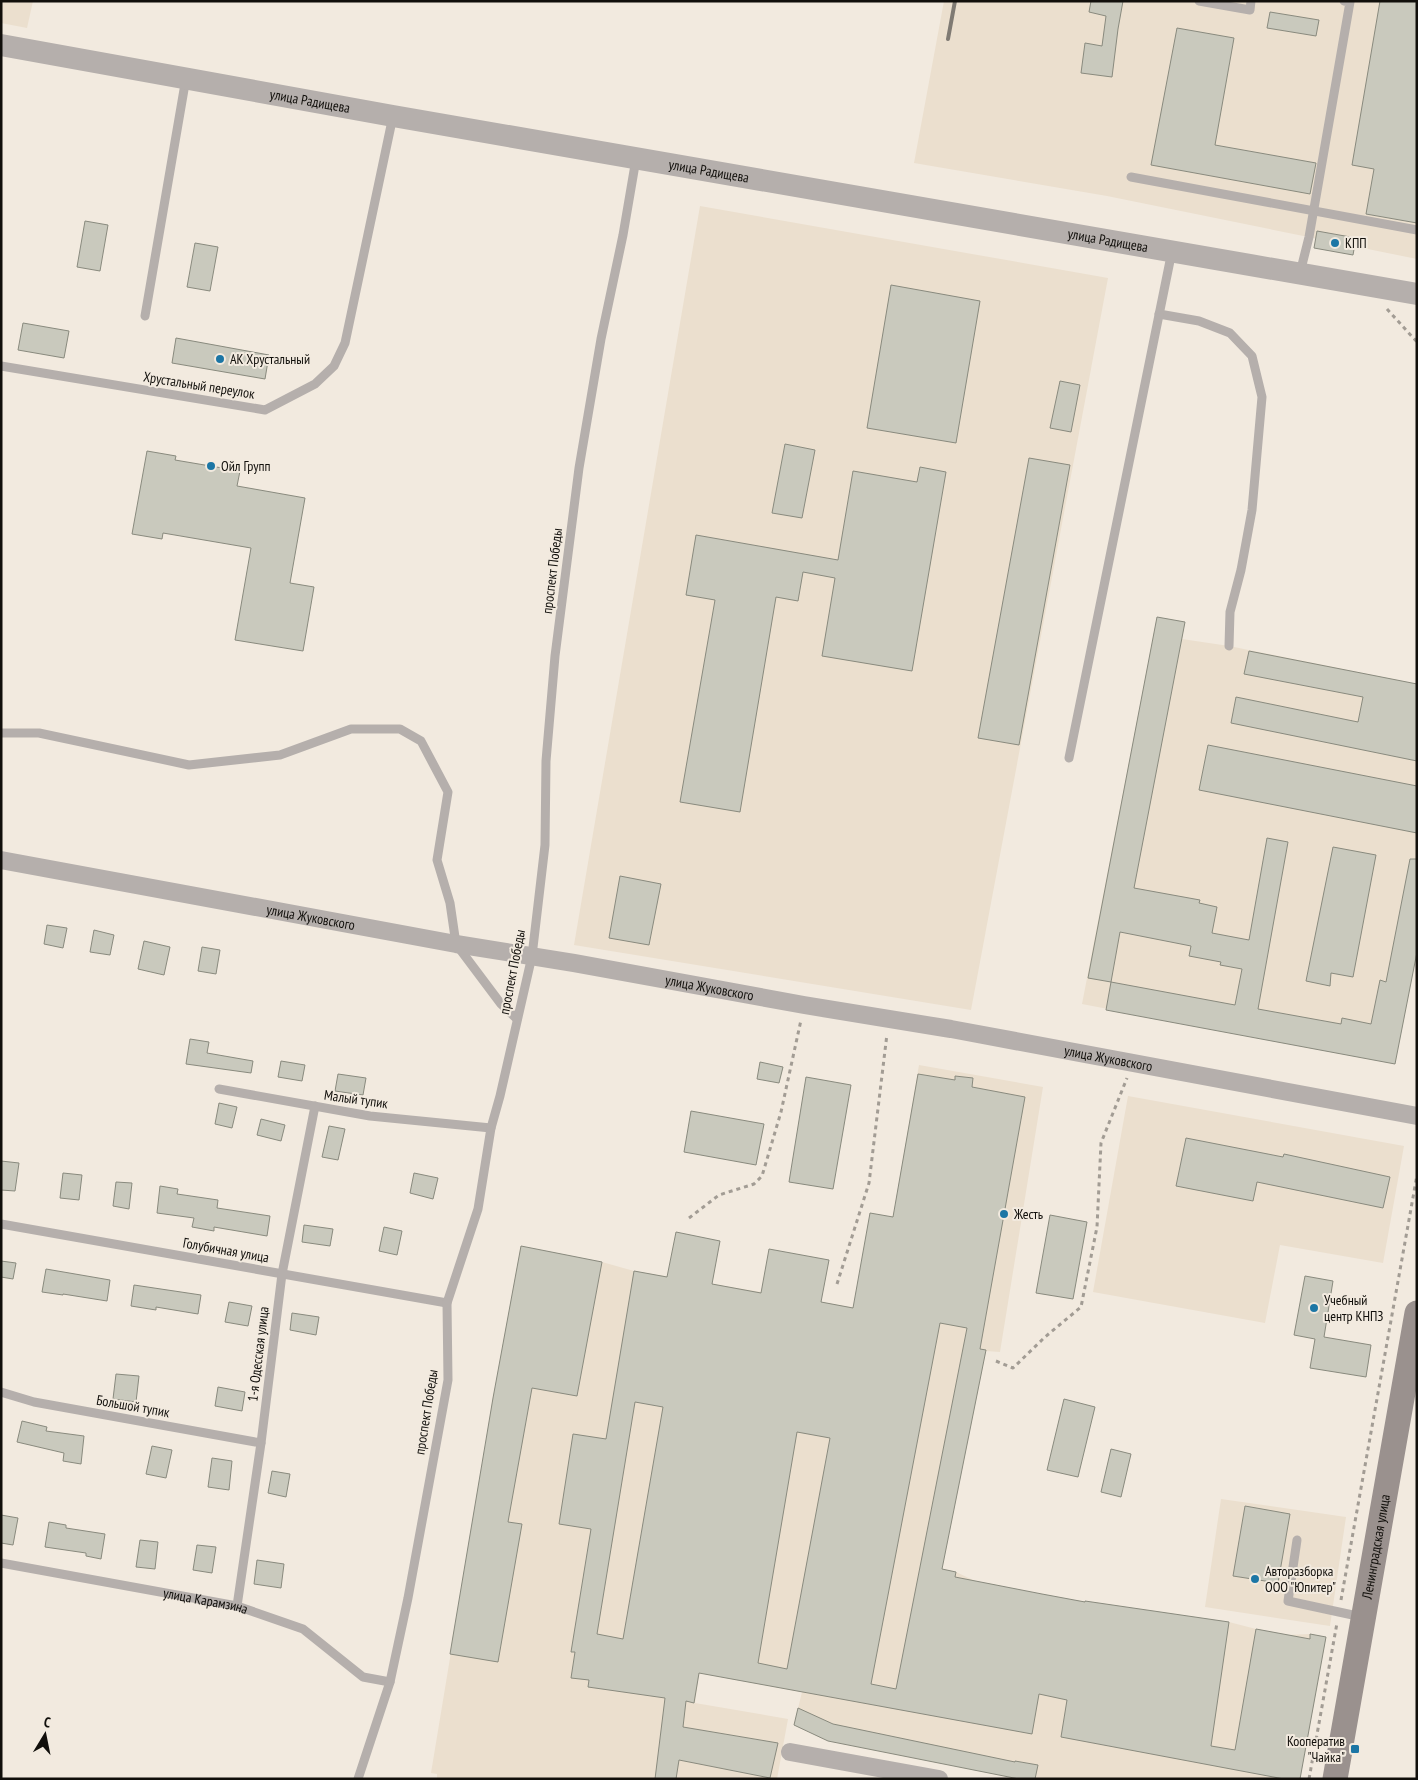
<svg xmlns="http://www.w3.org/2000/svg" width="1418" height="1780" font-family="'PT Sans Narrow',sans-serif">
  <rect width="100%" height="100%" fill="#f2eadf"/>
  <g fill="#ebdfce">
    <path d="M1,1H33L27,28L1,23Z"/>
    <path d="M944,1H1417V259L1107,196L914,163Z"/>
    <path d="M700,206L1108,278L971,1010L574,945Z"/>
    <path d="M1157,617L1185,622L1182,639L1229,646L1417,684V952L1395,1064L1082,1004Z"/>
    <path d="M919,1065L1043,1087L1000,1352L986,1351L942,1569L956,1572L975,1581L1066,1599L1229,1622L1256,1629L1287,1635L1310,1634L1326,1637L1300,1779H1019L828,1741L794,1725L802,1692L699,1673L695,1703L788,1719L777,1779H437V1774L431,1773L493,1398L521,1246L602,1262L634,1271L869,1310L893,1217Z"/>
    <path d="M1128,1096L1404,1146L1383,1263L1280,1245L1265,1323L1093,1292Z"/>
    <path d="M1221,1499L1346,1517L1330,1626L1205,1607Z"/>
  </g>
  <g fill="#c9c9bd" stroke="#898a7e" fill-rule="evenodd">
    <path d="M1091,1H1123L1118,29L1112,77L1081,73L1085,43L1102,46L1106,16L1089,12Z"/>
    <path d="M1380,1H1417V223L1366,214L1374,169L1352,165Z"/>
    <path d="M1270,12L1319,20L1316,36L1267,28Z"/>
    <path d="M1177,28L1234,38L1215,145L1316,163L1310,194L1151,165Z"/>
    <path d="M85,221L108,225L100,271L77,267Z"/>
    <path d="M1317,231L1356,238L1353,255L1314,248Z"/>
    <path d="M195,243L218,247L210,291L187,287Z"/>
    <path d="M891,285L980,301L956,443L867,428Z"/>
    <path d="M23,323L69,331L64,358L18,350Z"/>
    <path d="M176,338L269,355L265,379L172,363Z"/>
    <path d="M1060,381L1080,385L1071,432L1050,428Z"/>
    <path d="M785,444L815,450L802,518L772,513Z"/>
    <path d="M147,451L176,456L175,460L240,471L237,486L305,498L290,583L314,587L303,651L235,640L251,548L163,533L162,539L132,534Z"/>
    <path d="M1029,458L1070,465L1019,745L978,738Z"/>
    <path d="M920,467L946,472L912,671L822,656L835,578L803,572L798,601L776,597L740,812L680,802L715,600L686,595L696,535L838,560L853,471L917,482Z"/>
    <path d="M1157,617L1185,622L1134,888L1200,900L1199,903L1217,907L1212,933L1249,940L1267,838L1288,842L1258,1009L1341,1024L1342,1018L1371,1024L1380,980L1386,982L1410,859H1417V952L1395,1064L1106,1010L1111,982L1088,978ZM1120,932L1191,946L1189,956L1221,962L1220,965L1242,969L1235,1005L1111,982Z"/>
    <path d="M1249,651L1417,684V761L1231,723L1236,697L1358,722L1363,697L1244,674Z"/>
    <path d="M1208,745L1417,786V833L1199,790Z"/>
    <path d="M1333,847L1376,855L1353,977L1331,973L1330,986L1306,981Z"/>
    <path d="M620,876L661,884L649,945L609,938Z"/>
    <path d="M47,925L67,928L63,948L44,944Z"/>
    <path d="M94,930L114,935L110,955L90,952Z"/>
    <path d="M144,941L170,947L164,975L138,969Z"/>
    <path d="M202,947L220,950L216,974L198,971Z"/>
    <path d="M190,1039L209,1042L207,1053L253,1061L251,1073L186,1064Z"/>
    <path d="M281,1061L305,1065L302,1081L278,1077Z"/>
    <path d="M760,1062L783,1067L779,1083L757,1079Z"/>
    <path d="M338,1074L366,1078L363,1095L335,1091Z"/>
    <path d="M918,1074L955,1080V1076L973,1078L972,1087L1025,1097L980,1349L986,1350L942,1569L956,1572L955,1577L1042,1594L1085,1602V1601L1229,1622L1211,1746L1235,1750L1256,1629L1310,1639V1634L1326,1637L1300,1779H1284L1061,1737L1067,1700L1039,1694L1032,1734L699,1673L694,1703L686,1701L683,1727L778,1743L770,1778L679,1760L676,1779H655L665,1698L588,1687L589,1680L571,1678L575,1652H571L591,1529L559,1524L573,1434L606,1439L634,1271L667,1277L676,1232L720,1241L712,1284L761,1293L769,1249L829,1260L821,1302L853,1308L870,1213L893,1217ZM940,1323L967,1328L896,1689L871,1684ZM635,1402L663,1407L623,1639L597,1634ZM797,1432L830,1438L787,1669L758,1663Z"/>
    <path d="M806,1077L851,1085L833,1189L789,1182Z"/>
    <path d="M219,1103L237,1107L232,1128L215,1124Z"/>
    <path d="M691,1111L764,1124L756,1165L684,1152Z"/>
    <path d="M261,1119L285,1125L281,1141L257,1135Z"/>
    <path d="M329,1126L345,1129L338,1160L322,1157Z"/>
    <path d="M1186,1138L1283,1157L1284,1154L1390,1177L1383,1208L1257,1182L1253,1201L1176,1186Z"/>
    <path d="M1,1161L19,1163L15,1191L1,1190Z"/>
    <path d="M63,1173L82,1175L79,1200L60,1198Z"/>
    <path d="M414,1173L438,1178L433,1199L410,1193Z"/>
    <path d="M116,1182L132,1183L129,1209L113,1206Z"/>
    <path d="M160,1186L178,1189L177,1194L218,1200L217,1208L270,1216L267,1236L214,1227V1231L192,1227L194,1218L157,1213Z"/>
    <path d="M1050,1215L1087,1222L1073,1299L1036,1293Z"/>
    <path d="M304,1225L333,1229L330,1246L302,1242Z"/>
    <path d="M384,1227L402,1231L397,1255L379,1251Z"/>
    <path d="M521,1246L602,1262L577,1396L532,1388L508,1522L522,1524L498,1662L450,1654L493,1398Z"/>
    <path d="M1,1261L16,1263L13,1279L1,1277Z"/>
    <path d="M46,1269L110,1280L107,1301L63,1294V1295L42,1292Z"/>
    <path d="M1305,1276L1333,1281L1324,1337L1371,1345L1366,1377L1310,1368L1315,1339L1294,1335Z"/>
    <path d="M134,1285L201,1295L198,1314L156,1307V1310L131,1306Z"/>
    <path d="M229,1302L252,1306L248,1326L225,1322Z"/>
    <path d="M292,1313L319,1317L316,1335L290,1330Z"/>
    <path d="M116,1374L139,1376L136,1402L113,1399Z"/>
    <path d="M218,1387L245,1392L242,1411L215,1406Z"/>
    <path d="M1064,1399L1095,1407L1078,1477L1047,1470Z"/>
    <path d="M22,1421L47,1427L46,1431L84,1436L81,1464L63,1461L64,1453L17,1442Z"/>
    <path d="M152,1446L172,1450L166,1478L146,1474Z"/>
    <path d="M1111,1449L1131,1454L1121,1497L1101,1492Z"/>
    <path d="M212,1458L232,1461L229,1490L208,1487Z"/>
    <path d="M272,1471L290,1474L286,1497L268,1493Z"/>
    <path d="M1245,1506L1290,1514L1278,1583L1233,1576Z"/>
    <path d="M1,1515L18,1518L13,1545L1,1543Z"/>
    <path d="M49,1522L66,1525V1528L105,1534L101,1559L86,1556V1553L45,1547Z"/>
    <path d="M140,1540L158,1542L155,1569L136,1567Z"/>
    <path d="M197,1545L216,1547L212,1573L193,1570Z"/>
    <path d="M257,1560L284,1564L281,1588L254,1584Z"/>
    <path d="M798,1708L833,1724L1015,1762V1761L1038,1765L1035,1779H1019L828,1741L794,1725Z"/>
  </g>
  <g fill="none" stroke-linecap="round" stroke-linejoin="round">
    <g stroke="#a29c94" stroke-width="3" stroke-dasharray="4 4" stroke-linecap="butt">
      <path d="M1387,309L1417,342"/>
      <path d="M689,1218L719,1195L754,1184L762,1176L781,1112L801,1020"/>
      <path d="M837,1284L869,1183L887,1034"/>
      <path d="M996,1361L1013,1368L1045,1337L1081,1307L1097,1227L1101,1143L1127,1078"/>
      <path d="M1341,1600L1417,1175"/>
      <path d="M1309,1779L1337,1623"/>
    </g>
    <g stroke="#b5afac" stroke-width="9">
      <path d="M1199,1L1250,10L1251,1"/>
      <path d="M1131,177L1417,230"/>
      <path d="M1300,273L1309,237L1350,2L1344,1"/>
      <path d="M1159,314L1199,321L1230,333L1252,356L1262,397L1252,510L1241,570L1230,612L1229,646"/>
      <path d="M145,316L186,78"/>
      <path d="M1,366L265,410L315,384L334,366L345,343L393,116"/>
      <path d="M1,733H39L189,765L280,755L351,729H400L421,741L448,792L437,860L450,903L456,944L501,1004L517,1019"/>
      <path d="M1069,758L1172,251"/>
      <path d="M219,1089L370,1116L491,1128"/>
      <path d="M1,1224L447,1303"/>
      <path d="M1,1392L34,1402L261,1443"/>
      <path d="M1297,1540L1288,1601L1362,1617"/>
      <path id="s1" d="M1,1563L237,1606L303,1629L363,1677L390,1682"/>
      <path d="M237,1606L261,1443L282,1274L315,1106"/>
      <path d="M358,1779L390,1682L408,1598L448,1380L447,1303L478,1209L491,1128L500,1096L532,956L545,845L546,761L555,656L579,468L601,339L623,235L636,159"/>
    </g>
    <g stroke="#b5afac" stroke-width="18">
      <path id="s2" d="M1,860L456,944L574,963L804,1005L951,1029L1417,1116"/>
      <path d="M790,1752L939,1779"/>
    </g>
    <path stroke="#b5afac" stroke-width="22" id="s3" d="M1,45L393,116L1417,294"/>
    <path stroke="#9a918e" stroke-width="25" id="s4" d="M1335,1779L1417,1313"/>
    <path stroke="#7f7a73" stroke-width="4" d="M948,39L955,1"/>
  </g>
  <g fill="#1c76a5" stroke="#f2eadf" stroke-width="2">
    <circle cx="1335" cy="243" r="5"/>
    <circle cx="220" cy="359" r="5"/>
    <circle cx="211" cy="466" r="5"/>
    <circle cx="1004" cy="1214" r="5"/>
    <circle cx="1314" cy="1308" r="5"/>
    <circle cx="1255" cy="1579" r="5"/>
    <rect x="1350" y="1744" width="10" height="10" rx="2.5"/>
  </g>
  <g text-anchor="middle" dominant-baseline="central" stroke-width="4" stroke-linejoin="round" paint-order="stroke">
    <g font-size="14" fill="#110f0b" stroke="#f2eadf">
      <text stroke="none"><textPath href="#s3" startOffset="314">улица Радищева</textPath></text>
      <text stroke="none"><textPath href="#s3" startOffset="719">улица Радищева</textPath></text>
      <text stroke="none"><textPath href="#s3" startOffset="1124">улица Радищева</textPath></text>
      <text transform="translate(199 385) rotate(9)">Хрустальный переулок</text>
      <text transform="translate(552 571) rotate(-83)">проспект Победы</text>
      <text stroke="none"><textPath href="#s2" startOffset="315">улица Жуковского</textPath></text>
      <text transform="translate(512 972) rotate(-79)">проспект Победы</text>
      <text stroke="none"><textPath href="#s2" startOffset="720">улица Жуковского</textPath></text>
      <text stroke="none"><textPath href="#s2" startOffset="1125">улица Жуковского</textPath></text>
      <text transform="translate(356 1099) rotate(8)">Малый тупик</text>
      <text transform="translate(226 1250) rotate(10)">Голубичная улица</text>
      <text transform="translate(258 1354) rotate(-83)">1-я Одесская улица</text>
      <text transform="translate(133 1406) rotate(10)">Большой тупик</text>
      <text transform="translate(426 1412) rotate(-81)">проспект Победы</text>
      <text stroke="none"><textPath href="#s4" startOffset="236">Ленинградская улица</textPath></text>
      <text stroke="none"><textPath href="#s1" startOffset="208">улица Карамзина</textPath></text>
    </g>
    <g font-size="14" fill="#110f0b" stroke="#f2eadf" text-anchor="start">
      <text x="1345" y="243">КПП</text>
      <text x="230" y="359">АК Хрустальный</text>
      <text x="221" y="466">Ойл Групп</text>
      <text x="1014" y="1214">Жесть</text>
      <text x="1324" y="1300">Учебный<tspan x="1324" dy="16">центр КНПЗ</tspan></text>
      <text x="1265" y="1571">Авторазборка<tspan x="1265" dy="16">ООО "Юпитер"</tspan></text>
      <text x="1345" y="1741" text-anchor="end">Кооператив<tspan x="1345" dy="16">"Чайка"</tspan></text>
    </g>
  </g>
  <rect width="1418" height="1780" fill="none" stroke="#110f0b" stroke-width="5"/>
  <g transform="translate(45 1735) rotate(10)" stroke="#f2eadf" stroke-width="4" paint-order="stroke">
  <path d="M0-4L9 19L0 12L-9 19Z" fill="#110f0b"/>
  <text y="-8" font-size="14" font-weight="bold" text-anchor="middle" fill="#110f0b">С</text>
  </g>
</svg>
